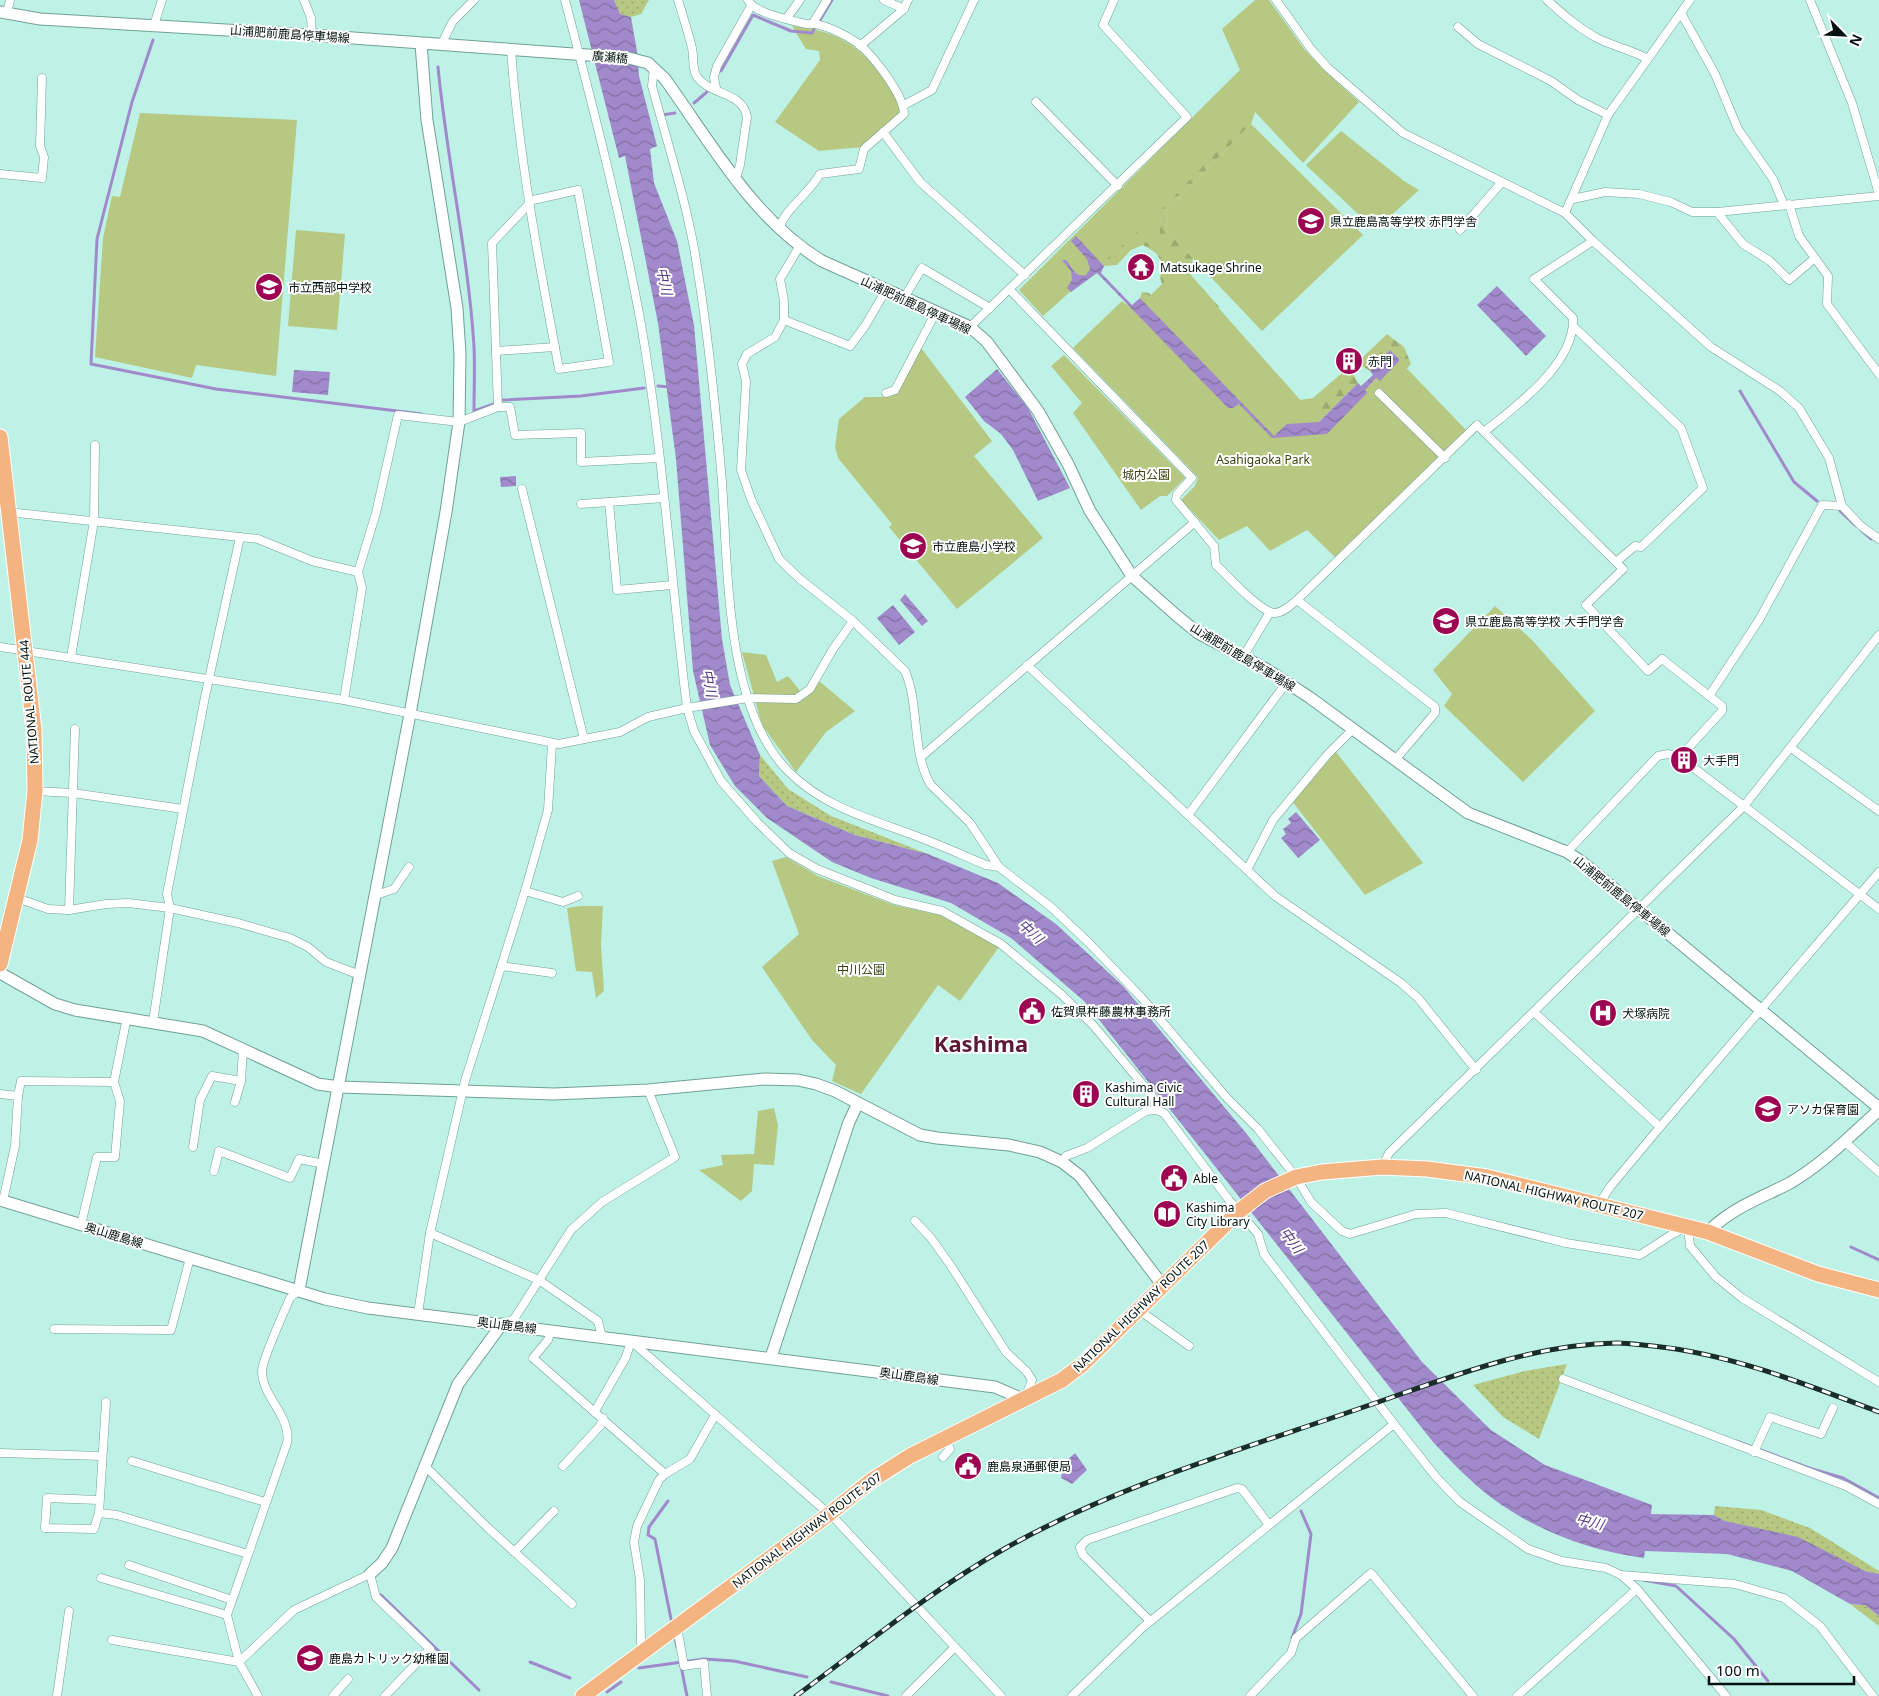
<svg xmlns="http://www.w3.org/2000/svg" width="1879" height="1696" font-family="'Noto Sans','Noto Sans JP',sans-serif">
  <defs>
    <pattern id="grass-dots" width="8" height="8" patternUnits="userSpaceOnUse" patternTransform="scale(1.25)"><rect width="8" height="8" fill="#b6c881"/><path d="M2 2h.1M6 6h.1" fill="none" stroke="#9bab6e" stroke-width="1.8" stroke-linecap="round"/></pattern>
    <pattern id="forest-firs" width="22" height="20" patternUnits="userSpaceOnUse" patternTransform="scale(1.25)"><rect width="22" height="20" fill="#b6c881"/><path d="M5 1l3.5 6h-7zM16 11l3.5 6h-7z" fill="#9bab6e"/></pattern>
    <pattern id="wetland-marsh" width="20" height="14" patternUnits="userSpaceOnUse" patternTransform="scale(1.25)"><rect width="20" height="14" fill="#b6c881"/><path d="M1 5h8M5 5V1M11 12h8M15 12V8" fill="none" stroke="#9bab6e"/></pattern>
    <pattern id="water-waves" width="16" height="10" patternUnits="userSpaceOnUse" patternTransform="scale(1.25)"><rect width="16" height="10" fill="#a18acb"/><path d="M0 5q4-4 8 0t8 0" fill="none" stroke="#816fa3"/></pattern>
  </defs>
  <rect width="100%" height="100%" fill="#bff2e7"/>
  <g fill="url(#grass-dots)">
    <path d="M614,0H649L641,14L631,17L620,15Z"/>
    <path d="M760,755L788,789L831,816L928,854L855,835L787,806L759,776Z"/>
    <path d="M1567,1364L1539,1439L1503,1417L1473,1385L1525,1371Z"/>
    <path d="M1715,1506L1761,1510L1810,1528L1879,1571V1574L1865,1571L1725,1521L1714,1515Z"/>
  </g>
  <g fill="url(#forest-firs)">
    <path d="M1255,112L1251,124L1166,212L1167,231L1193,258L1190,274L1220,308L1162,284L1160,277L1164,266L1156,253L1143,245L1131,250L1117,265L1104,266L1077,236Z"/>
    <path d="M1142,292L1149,293L1249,392L1281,378L1300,400L1313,398L1342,373L1353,374L1358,383L1319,422L1274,436L1140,298Z"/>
    <path d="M1387,334L1404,347L1411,364L1393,383L1380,381L1400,360L1391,351L1370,371L1362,366V358Z"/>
  </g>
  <path fill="url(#wetland-marsh)" d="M1850,1604L1865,1605L1879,1616V1626Z"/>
  <g fill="#b6c881">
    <path d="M1255,0H1269L1305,50L1326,72L1359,102L1303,163L1255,112L1158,213L1161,243L1324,427L1394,355L1466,430L1335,557L1307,530L1270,551L1247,526L1219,540L1181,500L1195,486L1198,477L1073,348L1122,301L1131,308L1146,293L1150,296L1174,272L1137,232L1043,316L1019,290L1240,70L1222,29Z"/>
    <path d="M792,26C839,31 862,46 888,85C894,94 901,102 900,112L863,147L819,151L775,122L820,60L819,51L806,49Z"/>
    <path d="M140,113L297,120L276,376L196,365L192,378L95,357L103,238L112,196L120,197Z"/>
    <path d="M1251,124L1363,235L1262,331L1167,231L1166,212Z"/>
    <path d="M1341,131L1404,181L1419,190L1375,230L1306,165Z"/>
    <path d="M296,230L345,234L337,330L288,326Z"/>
    <path d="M921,348L992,441L974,456L1043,538L957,609L889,527L892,524L838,458L835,447L839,419L865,397H889L898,393Z"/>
    <path d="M1064,355L1185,478L1167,496H1160L1141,510L1073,413L1082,403L1051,366Z"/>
    <path d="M1495,606L1532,640L1595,711L1523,782L1444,706L1452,694L1433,670Z"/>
    <path d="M742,652L766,655L777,682L788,676L806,698L819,681L855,711L826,732L796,772L762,725Z"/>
    <path d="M1336,752L1423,863L1365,895L1292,801Z"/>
    <path d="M786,857L818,876L894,905L940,915L999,947L960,1001L938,985L861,1094L832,1081L836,1065L812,1040L762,967L799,934L772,861Z"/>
    <path d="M581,906H603L601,945L604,991L596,998L592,972L576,971L567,908Z"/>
    <path d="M774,1108L778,1125L774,1165L754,1164L752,1191L741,1201L699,1170L723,1165L721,1155L754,1154L758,1111Z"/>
  </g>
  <g fill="url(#water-waves)">
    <path d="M579,0H614L620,14L631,17L637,51L639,76L657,146L650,149L654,183L677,241L694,325L722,639L730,685L760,755L759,776L787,806L855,835L928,854L998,883L1056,924L1123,986L1246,1133L1422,1362L1491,1430L1545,1465L1652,1505L1651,1514L1714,1515L1725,1521L1798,1537L1865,1571L1879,1574V1616L1865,1605L1850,1604L1792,1571L1727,1554L1645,1551L1644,1558C1584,1550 1523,1526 1477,1486C1461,1472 1447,1457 1433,1442L1085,1002L1011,938L951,903L871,878L832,862L767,818L735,786L710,745L693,671L676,459L658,323L625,156L619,158Z"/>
    <path d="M1076,236L1104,266L1101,273L1132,305L1140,298L1274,436L1287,424L1319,422L1358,383L1361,386L1373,375L1370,371L1390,350L1400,360L1380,381L1376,378L1365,390L1367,393L1327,434L1272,438L1239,404L1233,408H1228L1097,273L1071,292L1067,288L1072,280L1071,271L1062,260H1066C1072,267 1075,278 1086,275L1090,269L1087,259L1071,241Z"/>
    <path d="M1497,286L1546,336L1526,356L1477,305Z"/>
    <path d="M997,369L1028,408L1070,488L1038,501L1013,450L1001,434L984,421L965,397Z"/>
    <path d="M294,370L330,372L328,395L292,392Z"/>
    <path d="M516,476V486L501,487L500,477Z"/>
    <path d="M905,594L928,621L922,626L900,600Z"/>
    <path d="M893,605L915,632L899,645L877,618Z"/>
    <path d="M1296,812L1320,840L1298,858L1281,838L1286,834L1283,829L1291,823L1288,819Z"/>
    <path d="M1075,1453L1087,1470L1072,1484L1061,1478L1063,1464Z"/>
  </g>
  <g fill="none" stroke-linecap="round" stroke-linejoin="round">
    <g stroke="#a18acb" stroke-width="3">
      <path d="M820,20L832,0"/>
      <path d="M153,40L132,102L97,239L91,364L216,389L422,414"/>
      <path d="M438,67C447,161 468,253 474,346C475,368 474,390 474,411L494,404"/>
      <path d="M721,71L753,15L791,31L812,33L814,29"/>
      <path d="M694,103L707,92"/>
      <path d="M662,115L675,113"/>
      <path d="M658,386L670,387"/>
      <path d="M1740,391L1794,482L1817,501"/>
      <path d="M503,400L581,396L644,388"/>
      <path d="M1840,511L1856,526"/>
      <path d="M1861,530L1871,539"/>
      <path d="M1851,1247L1879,1260"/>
      <path d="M1736,1441L1812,1469L1843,1478L1879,1498"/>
      <path d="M668,1501L649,1527L648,1535L655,1539L671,1619"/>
      <path d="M1643,1580L1676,1586L1734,1639L1768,1681"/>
      <path d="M381,1595L479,1690"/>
      <path d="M675,1638L677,1647"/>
      <path d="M1292,1638L1301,1614L1311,1534L1301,1511"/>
      <path d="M530,1662L570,1678"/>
      <path d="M681,1666L687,1696"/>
      <path d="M639,1668L704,1659L734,1661L807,1677"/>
      <path d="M831,1682L888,1696"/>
      <path d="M607,1692L621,1682"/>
    </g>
    <g stroke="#71a096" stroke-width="9">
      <g id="street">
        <path d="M304,0L311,18L312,35"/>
        <path d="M565,0C593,107 621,215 641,324C663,451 671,580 687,708L694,731L721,781L757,822L789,853L817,869L895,900L942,911L1001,944L1062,995L1093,1025L1154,1098L1156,1110"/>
        <path d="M678,0C683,16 688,32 692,48C694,56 692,68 696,75C708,96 742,90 747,117L740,165L736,178"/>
        <path d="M748,0C755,14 791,20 806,24C822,22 846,35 859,44C874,57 904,95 904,114L864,149L859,169L820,174C808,195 786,208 779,228"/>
        <path d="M884,0L904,9"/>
        <path d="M1276,0L1311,49L1328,68L1403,133L1565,213L1593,241L1711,347L1780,391L1799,408L1829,458L1842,506L1861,526L1879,539"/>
        <path d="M1547,0C1563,14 1578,28 1597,38C1613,46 1631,50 1648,59"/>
        <path d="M1810,0L1852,103L1879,194"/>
        <path d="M7,13L10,0"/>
        <path d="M1681,13L1715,74L1738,129L1773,179L1784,205"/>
        <path d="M786,19L800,0"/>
        <path d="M813,23L827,0"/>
        <path d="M154,25L162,0"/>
        <path d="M1458,27L1478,44L1551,81L1578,100L1608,115"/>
        <path d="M441,45L453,21L474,0"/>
        <path d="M860,46L904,9L908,0"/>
        <path d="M654,68L652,86C668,145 688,206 697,266C708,334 715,402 721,470C729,559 722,705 789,772C826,809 875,820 921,838C943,846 964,856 986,865L999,867"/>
        <path d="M716,88L714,77L717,66L751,6"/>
        <path d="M1036,102L1118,186"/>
        <path d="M904,105L932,90L974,0"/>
        <path d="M883,132L920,182L1025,275"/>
        <path d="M0,174L42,178L44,157L40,146L42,78"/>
        <path d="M1573,199L1605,192L1639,194L1671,202L1692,212H1717L1879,196"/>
        <path d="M1789,204L1799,236L1828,276L1827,304L1879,374"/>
        <path d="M1717,212L1743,244L1770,261L1789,280L1815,258"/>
        <path d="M1565,213L1608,115L1690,0"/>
        <path d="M1460,230L1502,182"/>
        <path d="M799,247L780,279L784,301V320L775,337L747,354L742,364L746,381L741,470L751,499L779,559L800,579L853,621L905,671C920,706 911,749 930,784L970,823L999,867L1051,907L1088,942L1141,997L1227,1098L1258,1129L1296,1177L1311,1202L1342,1231L1350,1234L1416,1214L1446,1213L1566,1243L1640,1255L1671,1235L1688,1226L1690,1246L1716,1277L1742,1298L1879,1382"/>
        <path d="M1010,290L1192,478L1177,494L1176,500L1214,546L1216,565C1228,576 1259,611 1274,613C1283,613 1291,605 1297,600L1477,425L1623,569L1586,605L1648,671L1662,659L1722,706V711L1679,758"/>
        <path d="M904,298L922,268L990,308"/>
        <path d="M784,320L850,346L865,326L886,290"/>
        <path d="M970,327L1187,117L1103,25L1114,0"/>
        <path d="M1574,327L1681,428L1703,488L1641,547L1635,546L1616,562"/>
        <path d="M496,351L555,347"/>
        <path d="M886,393L895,390L936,312"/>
        <path d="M1379,393L1445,458"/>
        <path d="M498,407L492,243L528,205L533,200L578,190L609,362L559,369C539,263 519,158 511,50"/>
        <path d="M1484,432C1516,406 1575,364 1573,318L1534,279L1593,241"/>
        <path d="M522,489L584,739"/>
        <path d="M609,502L617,590L672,585"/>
        <path d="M581,504L664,498"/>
        <path d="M8,512L258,539L312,561L358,572"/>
        <path d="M1297,600L1435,707V713L1395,760"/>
        <path d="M0,647L344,700L559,744L620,732L648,717L687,708L748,698L796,699L810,689L833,649L853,621"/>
        <path d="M71,657L94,521L95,445"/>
        <path d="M1243,657L1270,612"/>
        <path d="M1027,665L1275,896L1401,983L1418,998L1476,1070"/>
        <path d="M1709,696L1759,620L1822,505L1842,506"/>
        <path d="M344,700L362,588L358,572L376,513L398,415L459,422L498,407H510L515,435L581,433V462L659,458"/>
        <path d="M1791,748L1879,811"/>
        <path d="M921,757L1195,522"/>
        <path d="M1686,762L1879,909"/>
        <path d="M35,791L73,793L183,809"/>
        <path d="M1188,815L1287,682"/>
        <path d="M1567,852L1658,756L1668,754L1682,758"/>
        <path d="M1247,870L1273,820L1327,755L1353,729"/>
        <path d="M525,891L563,902L578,896"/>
        <path d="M376,895L394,889L409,867"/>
        <path d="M17,898L48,909L69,910L106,904L128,903L170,908L238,923L290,938L308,947L326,962L360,975"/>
        <path d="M69,910L75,729"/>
        <path d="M501,966L552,973"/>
        <path d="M1535,1013L1660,1127"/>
        <path d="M153,1022L170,908L167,894L205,697L240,537"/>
        <path d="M0,1094L18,1096L15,1146L3,1201"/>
        <path d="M18,1096L21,1081L114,1082"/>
        <path d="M235,1102L241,1081L243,1049"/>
        <path d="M1844,1141L1879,1172"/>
        <path d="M193,1147L200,1100L212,1076L241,1081"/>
        <path d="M1062,1162L1066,1156L1087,1148L1146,1111L1156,1110L1164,1113L1229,1200L1258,1234L1264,1254L1394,1424"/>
        <path d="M1382,1167L1389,1153L1744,806L1879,635"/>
        <path d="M214,1171L219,1151L290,1178L299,1159L324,1164"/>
        <path d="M1599,1204L1610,1187L1660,1127L1879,872"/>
        <path d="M915,1221L931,1238L951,1266L1006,1352L1027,1372L1032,1380L1026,1396"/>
        <path d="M81,1225L97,1157H115L120,1101L114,1082L127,1017"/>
        <path d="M430,1233L539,1280L598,1321L602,1337"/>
        <path d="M1139,1310L1189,1346"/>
        <path d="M418,1314L430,1233L465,1081L525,891L548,810L552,744"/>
        <path d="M504,1324L514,1319L571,1230L602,1202L675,1157L648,1090"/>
        <path d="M54,1329L171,1330L190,1258"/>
        <path d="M551,1331L548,1340L533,1358L665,1474"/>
        <path d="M1563,1379L1846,1486L1879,1504"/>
        <path d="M106,1402L99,1513L117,1515L248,1554"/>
        <path d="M595,1411L626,1357L631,1341L836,1520L1001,1696"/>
        <path d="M1754,1452L1770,1417L1821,1434L1833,1408"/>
        <path d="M0,1453L102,1456"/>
        <path d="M943,1457L950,1449L946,1438"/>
        <path d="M132,1461L265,1502"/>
        <path d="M425,1466L487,1527L572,1604"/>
        <path d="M563,1466L600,1426L603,1418"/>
        <path d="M99,1513L94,1529L45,1528L47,1498L99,1500"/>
        <path d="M514,1552L554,1511"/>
        <path d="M129,1565L232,1600"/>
        <path d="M1621,1575L1735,1584L1784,1598L1820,1626L1873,1696"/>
        <path d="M101,1578L227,1615"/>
        <path d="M1150,1621L1083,1555L1080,1547L1087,1540L1237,1488L1242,1489L1269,1525"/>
        <path d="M677,1627L684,1666L704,1663L707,1696"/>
        <path d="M112,1640L239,1662"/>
        <path d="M645,1650L641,1643L640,1580L634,1542L637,1526L659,1480L665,1474L690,1459L715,1415"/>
        <path d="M239,1662L294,1610L370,1574L376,1597L430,1649L385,1696"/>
        <path d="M57,1696L69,1611"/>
        <path d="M258,1696L239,1662L227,1615L287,1443C292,1417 262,1397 262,1371C262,1360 284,1312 290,1298L299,1290"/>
        <path d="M333,1696L348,1679"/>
        <path d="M906,1696L955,1647"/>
        <path d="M1072,1696L1142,1628L1394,1424L1436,1477L1460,1502L1528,1549L1562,1561L1606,1568L1621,1575L1637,1589L1726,1696"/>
        <path d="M1250,1696L1291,1653L1296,1638L1371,1573L1473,1696"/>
        <path d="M1517,1696L1637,1589"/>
      </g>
    </g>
    <g stroke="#71a096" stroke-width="13">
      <g id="secondary">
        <path d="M0,12L40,19L312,35L629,58L648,63L665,79C711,143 753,219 822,261L970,327L987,342L1038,411L1068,464L1090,511L1132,576L1176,615L1198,633L1266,669L1309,697L1468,813L1567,852L1582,862L1879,1108"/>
        <path d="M0,973L55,1004L75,1010L203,1031L318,1084L339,1087L554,1094L648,1090L765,1079L798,1080L816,1084L835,1091L920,1135L937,1138L1009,1145L1040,1152L1062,1162L1080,1176L1163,1286"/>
        <path d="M0,1200L325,1299L368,1308L995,1387L1025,1400"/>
        <path d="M1708,1232C1731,1208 1761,1198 1790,1183C1823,1164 1851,1135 1879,1110"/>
        <path d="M299,1290L410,714L446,512L459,422L460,354L457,308L427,120L421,44"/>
        <path d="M771,1357L849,1122L858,1103"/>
        <path d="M370,1574L382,1563L392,1548L458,1384L502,1324"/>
      </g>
    </g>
    <g stroke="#fff" stroke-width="17">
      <g id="highway">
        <path d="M0,437L34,730L35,791L30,840L0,964"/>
        <path d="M583,1696L828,1515L872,1480L910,1456L1062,1380L1083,1364L1238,1212L1265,1191L1296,1177L1322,1172L1382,1167L1427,1169L1487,1177L1708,1232L1818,1274L1879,1290"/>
      </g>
    </g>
    <use href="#street" stroke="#fff" stroke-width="8"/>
    <use href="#secondary" stroke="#fff" stroke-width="11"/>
    <use href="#highway" stroke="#f3b481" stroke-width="15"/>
    <g stroke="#192d29" stroke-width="5">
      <path id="rail" d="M796,1696C864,1646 930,1591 1004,1549C1115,1486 1240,1450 1361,1408C1443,1380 1529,1344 1617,1343C1629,1343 1641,1345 1653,1346C1731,1354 1805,1384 1879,1412"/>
    </g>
    <use href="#rail" stroke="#fff" stroke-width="3" stroke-dasharray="9" stroke-linecap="butt"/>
  </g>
  <defs>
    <g id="school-disc" transform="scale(1.4375)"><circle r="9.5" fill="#9c0551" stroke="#fff"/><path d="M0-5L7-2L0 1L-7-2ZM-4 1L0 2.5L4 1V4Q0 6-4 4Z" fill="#fff"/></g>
    <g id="temple-disc" transform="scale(1.4375)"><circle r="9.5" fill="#9c0551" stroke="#fff"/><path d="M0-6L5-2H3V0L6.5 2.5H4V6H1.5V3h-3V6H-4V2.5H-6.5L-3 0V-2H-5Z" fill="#fff"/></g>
    <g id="building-disc" transform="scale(1.4375)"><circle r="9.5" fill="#9c0551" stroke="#fff"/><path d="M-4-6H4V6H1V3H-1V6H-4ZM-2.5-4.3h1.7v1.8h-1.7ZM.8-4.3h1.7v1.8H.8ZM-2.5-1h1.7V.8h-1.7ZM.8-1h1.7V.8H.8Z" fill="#fff"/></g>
    <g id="civic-disc" transform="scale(1.4375)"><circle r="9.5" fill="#9c0551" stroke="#fff"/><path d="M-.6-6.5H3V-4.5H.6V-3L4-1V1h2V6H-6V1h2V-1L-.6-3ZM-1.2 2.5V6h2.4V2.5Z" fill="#fff"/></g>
    <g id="hospital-disc" transform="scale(1.4375)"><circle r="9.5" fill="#9c0551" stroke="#fff"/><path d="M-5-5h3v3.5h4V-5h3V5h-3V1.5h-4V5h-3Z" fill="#fff"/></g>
    <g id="library-disc" transform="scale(1.4375)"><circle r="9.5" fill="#9c0551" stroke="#fff"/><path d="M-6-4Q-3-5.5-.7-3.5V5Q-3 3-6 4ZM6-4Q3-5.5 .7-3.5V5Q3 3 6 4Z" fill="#fff"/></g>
  </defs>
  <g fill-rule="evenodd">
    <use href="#school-disc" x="1311" y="221"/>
    <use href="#temple-disc" x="1141" y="267"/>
    <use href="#school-disc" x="269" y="287"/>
    <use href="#building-disc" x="1349" y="361"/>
    <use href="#school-disc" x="913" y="546"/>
    <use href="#school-disc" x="1446" y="621"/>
    <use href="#building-disc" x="1684" y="760"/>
    <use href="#civic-disc" x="1032" y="1011"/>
    <use href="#hospital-disc" x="1603" y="1013"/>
    <use href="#building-disc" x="1086" y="1094"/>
    <use href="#school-disc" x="1768" y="1109"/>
    <use href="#civic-disc" x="1174" y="1178"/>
    <use href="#library-disc" x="1167" y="1214"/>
    <use href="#civic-disc" x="968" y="1466"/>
    <use href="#school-disc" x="310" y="1658"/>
  </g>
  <g text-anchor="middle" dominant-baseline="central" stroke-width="4" stroke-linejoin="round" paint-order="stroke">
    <g font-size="12" fill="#01110e" stroke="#fff">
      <text transform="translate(290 34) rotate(4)">山浦肥前鹿島停車場線</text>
      <text transform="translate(610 57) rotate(5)">廣瀬橋</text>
      <text transform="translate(916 305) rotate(25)">山浦肥前鹿島停車場線</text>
      <text transform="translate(1243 657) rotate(31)">山浦肥前鹿島停車場線</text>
      <text transform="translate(29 702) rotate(-95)">NATIONAL ROUTE 444</text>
      <text transform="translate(1622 896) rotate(39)">山浦肥前鹿島停車場線</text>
      <text transform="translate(1554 1195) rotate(13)">NATIONAL HIGHWAY ROUTE 207</text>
      <text transform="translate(114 1235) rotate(17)">奥山鹿島線</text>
      <text transform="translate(1141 1306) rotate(-44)">NATIONAL HIGHWAY ROUTE 207</text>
      <text transform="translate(507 1325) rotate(7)">奥山鹿島線</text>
      <text transform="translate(909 1376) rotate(8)">奥山鹿島線</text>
      <text transform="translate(807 1530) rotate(-37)">NATIONAL HIGHWAY ROUTE 207</text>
    </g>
    <g font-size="12" fill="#01110e" stroke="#fff" text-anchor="start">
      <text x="1330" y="221">県立鹿島高等学校 赤門学舎</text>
      <text x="1160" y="267">Matsukage Shrine</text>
      <text x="288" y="287">市立西部中学校</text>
      <text x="1368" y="361">赤門</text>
      <text x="932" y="546">市立鹿島小学校</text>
      <text x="1465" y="621">県立鹿島高等学校 大手門学舎</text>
      <text x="1703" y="760">大手門</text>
      <text x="1051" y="1011">佐賀県杵藤農林事務所</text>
      <text x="1622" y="1013">犬塚病院</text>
      <text x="1105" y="1087">Kashima Civic<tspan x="1105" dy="14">Cultural Hall</tspan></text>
      <text x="1787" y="1109">アソカ保育園</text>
      <text x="1193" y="1178">Able</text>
      <text x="1186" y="1207">Kashima<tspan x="1186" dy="14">City Library</tspan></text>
      <text x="987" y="1466">鹿島泉通郵便局</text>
      <text x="329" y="1658">鹿島カトリック幼稚園</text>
    </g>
    <g font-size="12" fill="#39430d" stroke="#fff">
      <text x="1263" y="459">Asahigaoka Park</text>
      <text x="1146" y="474">城内公園</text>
      <text x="861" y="969">中川公園</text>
    </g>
    <g font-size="14" font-style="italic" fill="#583786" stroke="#fff">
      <text transform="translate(665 281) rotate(78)">中川</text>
      <text transform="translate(710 683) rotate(79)">中川</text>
      <text transform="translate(1031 931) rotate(42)">中川</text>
      <text transform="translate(1292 1240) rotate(53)">中川</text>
      <text transform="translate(1590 1521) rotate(15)">中川</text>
    </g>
    <g font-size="22" font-weight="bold" fill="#5d1a34" stroke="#fff">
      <text x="981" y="1043">Kashima</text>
    </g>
  </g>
  <g transform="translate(1844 35) rotate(114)" stroke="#ffffff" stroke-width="4" paint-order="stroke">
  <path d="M0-4L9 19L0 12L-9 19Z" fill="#01110e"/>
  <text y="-8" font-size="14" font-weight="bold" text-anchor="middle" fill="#01110e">N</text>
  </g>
  <path d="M1709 1676v8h145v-8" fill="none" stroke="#01110e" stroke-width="2.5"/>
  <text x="1716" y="1676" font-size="15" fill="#01110e" stroke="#ffffff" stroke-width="4" paint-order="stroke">100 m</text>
</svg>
